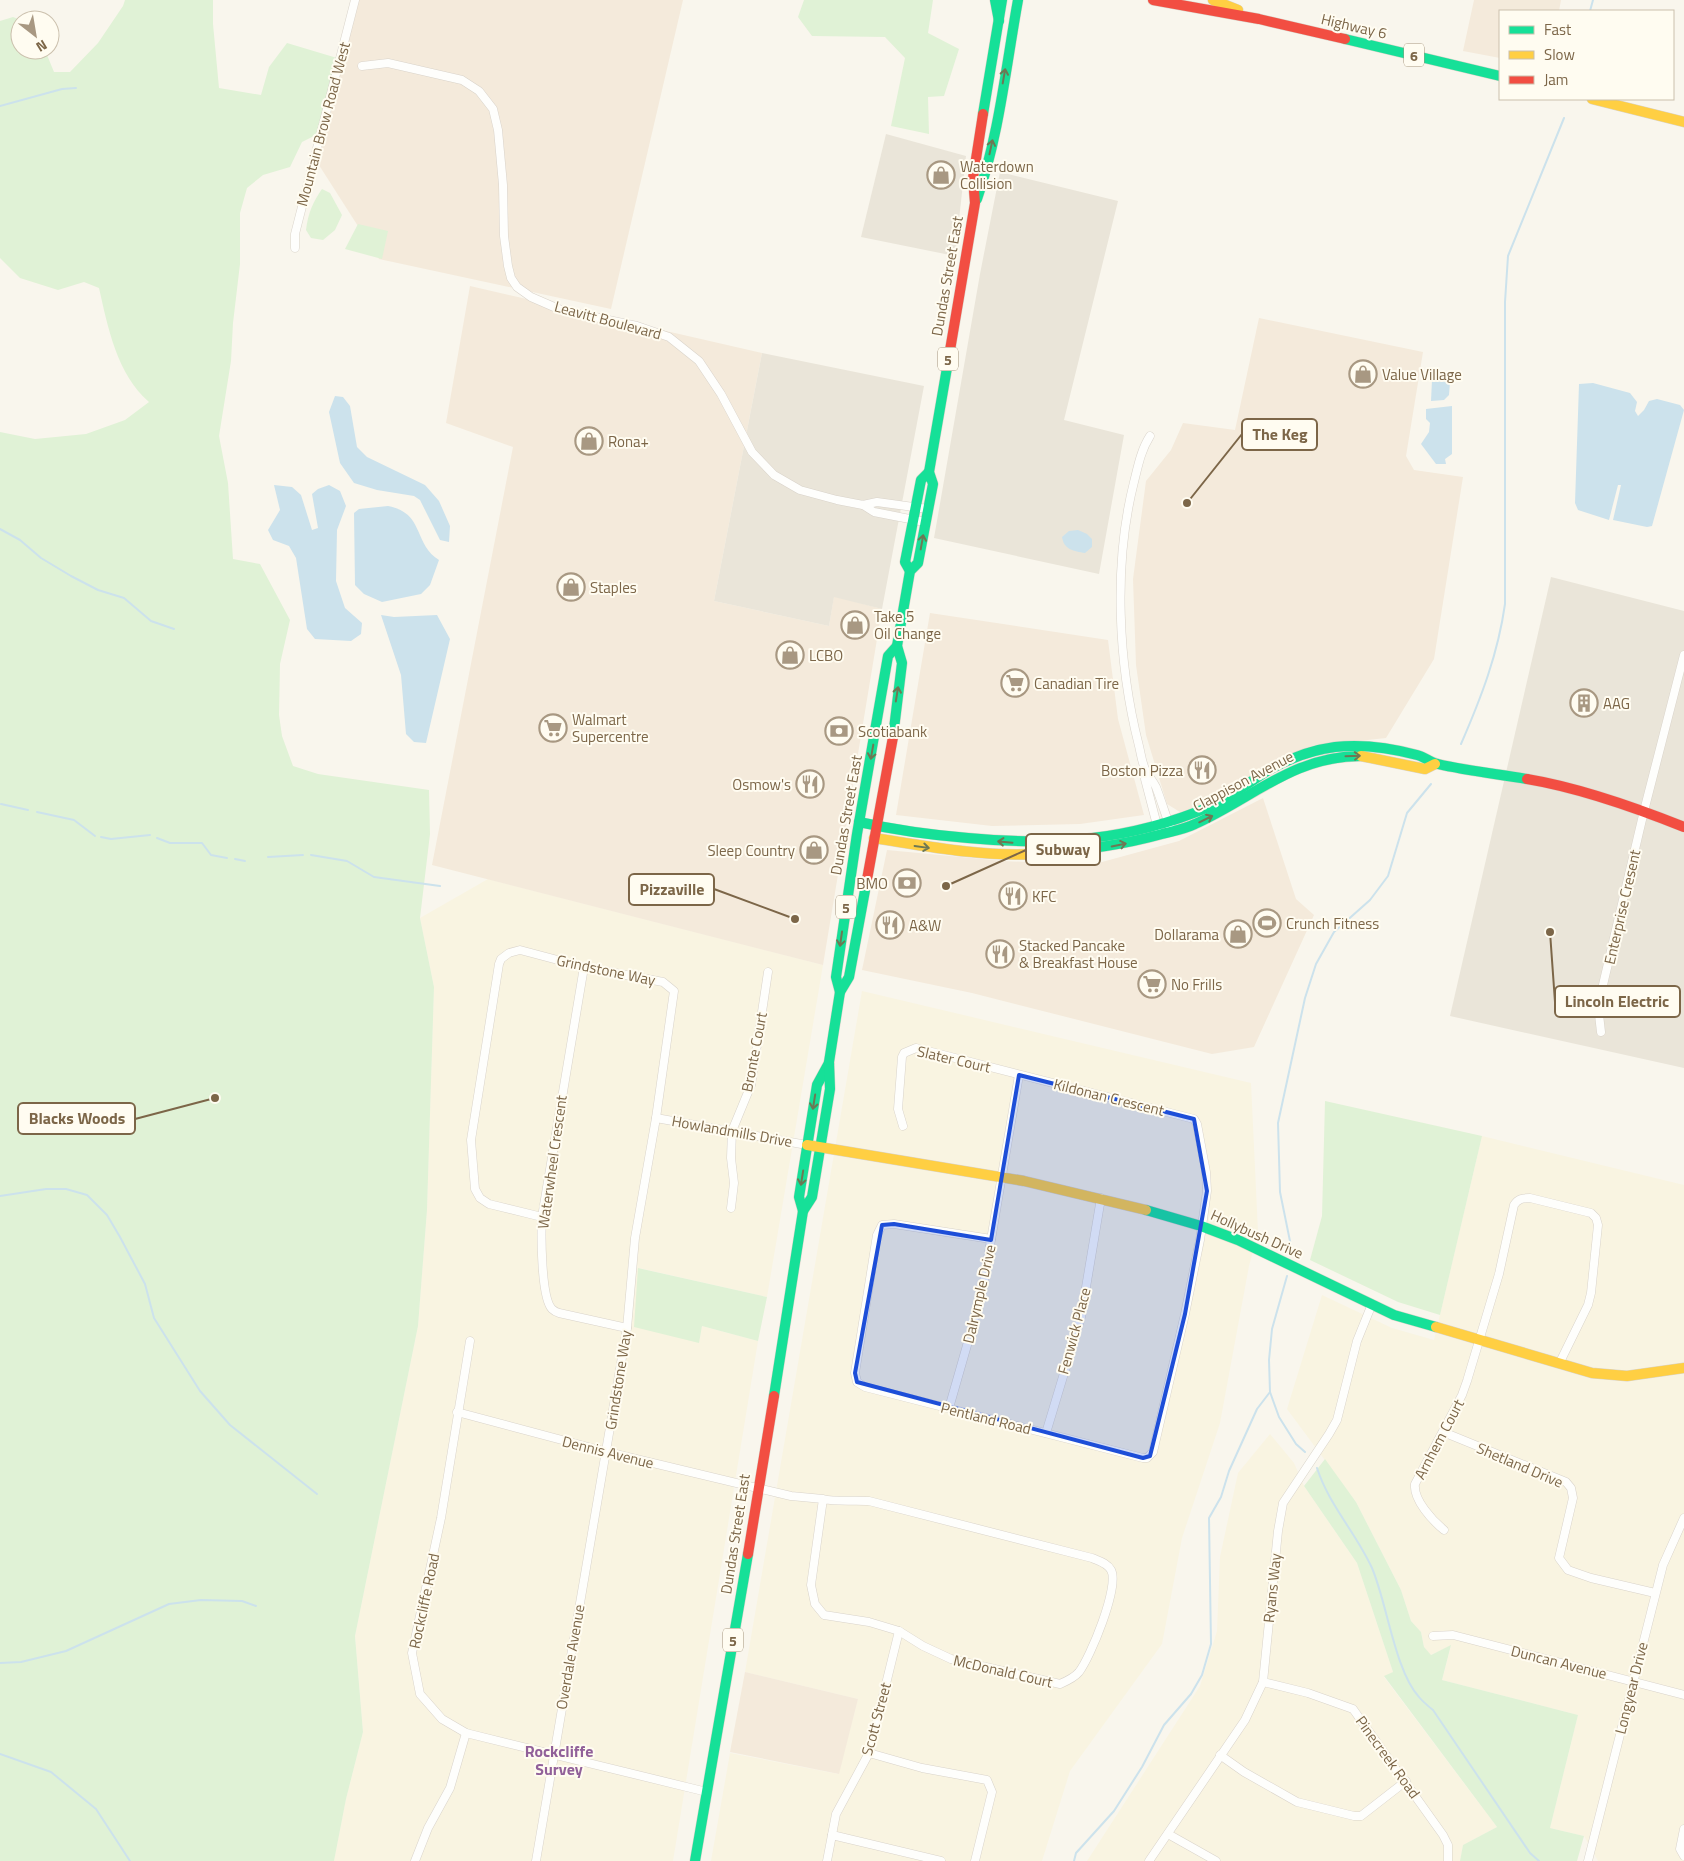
<svg xmlns="http://www.w3.org/2000/svg" width="1684" height="1861" font-family="'Titillium Web',sans-serif">
  <rect width="100%" height="100%" fill="#f9f6ed"/>
  <g fill="#f9f4e1">
    <path d="M488,879L823,965L767,1297L639,1268L699,1342L702,1326L758,1341L673,1861H334L346,1799L363,1732L355,1636L418,1326L427,1210L434,987L420,918Z"/>
    <path d="M862,991L1251,1083L1258,1232L1249,1266L1220,1423L1182,1538L1162,1644L1070,1771L1042,1861H711L730,1753L838,1774L858,1699L745,1672Z"/>
    <path d="M1482,1136L1684,1185V1861H1598L1584,1836L1550,1828L1578,1715L1442,1680L1451,1646L1430,1655L1424,1647L1421,1632L1411,1621L1401,1590L1356,1502L1287,1409L1322,1295L1392,1328L1434,1340Z"/>
    <path d="M1270,1434L1294,1463L1304,1486L1357,1563L1393,1672L1384,1677L1497,1827L1463,1845L1460,1861H1087L1200,1686L1217,1631L1220,1557L1238,1473Z"/>
  </g>
  <g fill="#f4eadb">
    <path d="M359,0H683L611,309L379,259L317,162Z"/>
    <path d="M1474,0H1561L1559,11H1500V58L1463,51Z"/>
    <path d="M470,286L762,353L714,601L829,626L834,596L882,609L823,965L432,865L513,447L446,423Z"/>
    <path d="M1259,318L1423,352L1406,456L1414,470L1463,477L1434,659L1386,738L1313,746L1280,760L1198,806L1180,812L1167,804L1146,735L1136,665L1133,579L1146,481L1171,450L1183,423L1235,430Z"/>
    <path d="M930,613L1108,640L1118,719L1144,815L1080,824L992,826L896,815Z"/>
    <path d="M1263,798L1296,899L1314,915L1254,1047L1212,1054L972,993L862,970L887,850L1003,861L1091,865L1179,841Z"/>
    <path d="M745,1672L858,1699L839,1774L730,1752Z"/>
  </g>
  <g fill="#eae5d9">
    <path d="M886,134L966,156L955,256L861,237Z"/>
    <path d="M1000,172L1118,201L1064,420L1124,435L1099,574L934,538L980,274Z"/>
    <path d="M762,353L924,386L882,609L834,597L829,626L714,601Z"/>
    <path d="M1551,577L1684,611V1068L1450,1016Z"/>
  </g>
  <g fill="#e0f2d6">
    <path d="M125,0H213V24L219,88L261,95L269,67L287,43L337,58L321,129L314,136L302,142L290,167L263,175L247,188L240,213V264L233,323L231,361L219,436L228,483L233,559L260,564L290,620L280,664L279,715L282,736L293,766L318,774L429,790L430,834L420,918L434,987L427,1210L418,1326L355,1636L363,1732L346,1799L334,1861H0V432L35,439L86,434L125,420L149,402C117,374 108,328 99,288L84,282L58,290L20,278L0,258V21L13,17L21,20L20,50H45L54,72H70L98,43L123,6Z"/>
    <path d="M804,0H933L928,33L959,49L944,96L928,97L929,134L891,126L905,58L885,37L812,36L798,17Z"/>
    <path d="M322,189L330,193L342,215L335,230L323,240L311,238L306,230C308,213 313,202 322,189Z"/>
    <path d="M358,224L388,231L382,259L345,249Z"/>
    <path d="M1325,1101L1482,1136L1440,1315L1398,1302L1310,1260L1322,1216Z"/>
    <path d="M638,1268L767,1297L758,1341L702,1326L699,1343L634,1327Z"/>
    <path d="M1325,1459L1356,1502L1401,1590L1411,1621L1421,1632L1424,1647L1431,1655L1451,1645L1442,1680L1578,1715L1550,1828L1584,1836L1577,1861H1460L1463,1845L1497,1827L1384,1676L1393,1672L1357,1563L1304,1486Z"/>
  </g>
  <g fill="#cce2ec">
    <path d="M1437,377L1446,378L1450,382L1449,395L1444,400L1431,401L1432,380Z"/>
    <path d="M1593,383L1630,393L1637,402L1635,411L1638,416L1644,410L1649,401L1657,399L1680,405L1684,410L1652,526L1647,527L1613,520L1621,485H1618L1609,520L1578,510L1575,503L1579,384Z"/>
    <path d="M335,396L343,397L350,406L357,447L367,457L425,485L439,501L450,526L449,542L440,540L420,500L414,496L377,490L354,483L340,463L329,412Z"/>
    <path d="M1452,406V454L1445,459L1446,464H1436L1421,444L1429,432L1430,423L1426,419V409Z"/>
    <path d="M274,485L292,487L301,495L312,530L318,528L312,494L318,489L329,485L340,491L346,506L337,530L336,581L345,608L362,623L361,634L351,641L315,639L307,629L296,558L289,546L273,540L268,530L280,510Z"/>
    <path d="M388,506C425,513 413,544 439,560L430,585L421,594L382,602L364,594L355,585L354,513L359,509Z"/>
    <path d="M1078,530L1087,534L1092,539V547L1085,553C1074,551 1064,550 1062,537L1069,531Z"/>
    <path d="M381,615L394,617L437,615L450,639L426,743L414,742L406,734L401,675Z"/>
  </g>
  <g fill="none" stroke-linecap="round" stroke-linejoin="round">
    <g stroke="#cce2ec" stroke-width="2">
      <path d="M1590,11L1593,0"/>
      <path d="M0,106L62,89L76,88"/>
      <path d="M0,529L20,540L41,558L71,576L98,590L124,598L151,621L174,629"/>
      <path d="M1461,744C1481,698 1498,654 1505,604V302L1508,256L1564,118"/>
      <path d="M1,804L28,810"/>
      <path d="M37,812L74,820L95,836"/>
      <path d="M101,837L111,839L150,835"/>
      <path d="M157,838L170,843H202L211,855L227,858"/>
      <path d="M311,855L347,861L374,877L440,886"/>
      <path d="M268,857L303,855"/>
      <path d="M235,859L245,861"/>
      <path d="M0,1196L46,1189H66L87,1195L107,1215L120,1237L145,1284L154,1318L200,1391L230,1425L317,1494"/>
      <path d="M1292,1251L1280,1192L1278,1123L1305,998L1316,964L1334,932L1370,900L1388,876L1407,813L1431,784"/>
      <path d="M1287,1276L1272,1329L1269,1360L1270,1392L1279,1417L1296,1444L1305,1452"/>
      <path d="M1317,1468C1329,1505 1356,1533 1372,1568C1387,1603 1395,1671 1419,1697C1423,1702 1428,1706 1433,1710L1530,1853L1539,1861"/>
      <path d="M0,1663L21,1662L66,1651L169,1604L201,1600L242,1601L256,1606"/>
      <path d="M0,1754L51,1772L96,1809L130,1861"/>
      <path d="M1074,1861L1076,1853L1114,1811L1142,1767L1164,1725L1191,1694L1202,1675L1211,1644L1209,1518L1221,1497L1229,1471L1257,1409L1270,1392"/>
    </g>
    <g stroke="#d9d3ca" stroke-width="9">
      <g id="street">
        <path d="M362,66L388,63L462,80L479,91L493,109L498,130L503,185L504,236L508,266L511,278L517,287L531,297L561,310L637,326L669,337L699,361L721,394L752,452L774,475L800,490L837,500L863,505L877,502L928,509"/>
        <path d="M295,248V234L355,0"/>
        <path d="M1150,436C1141,450 1138,466 1134,482C1113,564 1118,664 1139,746C1141,754 1142,764 1146,771C1149,777 1153,781 1156,787C1161,800 1165,813 1170,827"/>
        <path d="M863,505L874,512L925,522"/>
        <path d="M1146,773L1145,779L1158,829"/>
        <path d="M584,967L542,1217C541,1234 541,1298 552,1309C554,1311 556,1312 559,1313L627,1328"/>
        <path d="M1601,1032L1598,1006L1644,811L1684,655"/>
        <path d="M656,1118L807,1145"/>
        <path d="M903,1126L898,1109L902,1057L904,1053L916,1048L1194,1119L1197,1124L1206,1172L1207,1191L1200,1240L1185,1314L1153,1452L1147,1458H1143L865,1387L857,1382L855,1373L877,1235L882,1225L894,1224L991,1239"/>
        <path d="M731,1208L734,1183L731,1158L732,1131L751,1085L768,972"/>
        <path d="M470,1341L441,1518L412,1653L420,1694L442,1719L466,1733L707,1792"/>
        <path d="M949,1408L982,1293L1019,1075"/>
        <path d="M457,1412L607,1452L791,1496L823,1499C834,1502 856,1500 869,1501L1092,1558C1099,1561 1107,1563 1111,1570C1120,1586 1090,1658 1079,1672C1074,1678 1067,1681 1060,1684L951,1659L923,1646L899,1631L869,1622L824,1615L815,1604L811,1585L823,1499"/>
        <path d="M1443,1432L1566,1482L1571,1488L1573,1498L1559,1558L1568,1570L1591,1578L1655,1593"/>
        <path d="M1046,1433L1081,1317L1101,1198"/>
        <path d="M1444,1530C1433,1521 1413,1500 1415,1484L1462,1395L1467,1381L1499,1274L1514,1205C1518,1199 1522,1198 1530,1198L1591,1213L1596,1218L1598,1225L1591,1293L1588,1305L1560,1362"/>
        <path d="M1433,1636L1453,1635L1684,1695"/>
        <path d="M1263,1682L1308,1693L1353,1709L1443,1835L1448,1845V1861"/>
        <path d="M869,1753L922,1768L987,1780L992,1792L975,1861"/>
        <path d="M1220,1755L1244,1772L1297,1802L1354,1816H1361L1406,1781"/>
        <path d="M1684,1829L1680,1849L1684,1856"/>
        <path d="M1168,1834L1216,1861"/>
        <path d="M832,1835L941,1861"/>
        <path d="M415,1861L428,1828L450,1788L466,1733"/>
        <path d="M536,1861L627,1328L635,1238L656,1118L674,991L663,982L584,967L520,950L509,953L501,959L499,964L471,1140L475,1189L480,1198L489,1204L542,1217"/>
        <path d="M827,1861L836,1814L869,1753L899,1631"/>
        <path d="M1149,1861L1245,1720L1263,1682L1278,1531L1283,1503L1329,1434L1337,1420L1357,1341L1372,1304"/>
        <path d="M1588,1861L1663,1565L1684,1518"/>
      </g>
    </g>
    <g stroke="#d9d3c9" stroke-width="11">
      <g id="fast">
        <path d="M995,0L999,21"/>
        <path d="M1345,39L1500,76"/>
        <path d="M983,114L1002,0"/>
        <path d="M977,199C999,136 1006,66 1018,0"/>
        <path d="M910,571L905,562L921,480L929,472"/>
        <path d="M893,737L902,663L897,646L910,571L918,563L933,484L929,472L948,362"/>
        <path d="M859,822C895,830 931,835 968,838C1054,846 1128,841 1209,807C1230,798 1248,783 1267,771C1288,759 1311,750 1335,747C1362,744 1391,748 1417,755C1425,757 1431,763 1438,764C1467,771 1498,774 1527,779"/>
        <path d="M1035,854C1079,851 1119,846 1162,834C1173,831 1185,829 1195,824C1253,798 1293,756 1361,756"/>
        <path d="M840,992L836,977L857,834L888,656L897,646"/>
        <path d="M1146,1210L1201,1226L1238,1240L1394,1315L1436,1327"/>
        <path d="M803,1211L799,1197L817,1085L829,1063"/>
        <path d="M774,1396L803,1211L812,1197L830,1089L829,1062L840,992L849,977L866,885"/>
        <path d="M695,1861L748,1554"/>
      </g>
    </g>
    <g stroke="#d9d3c9" stroke-width="11">
      <g id="slow">
        <path d="M1213,0L1238,10"/>
        <path d="M1592,99L1684,122"/>
        <path d="M1361,756L1425,769L1435,764"/>
        <path d="M874,838C926,846 982,857 1035,854"/>
        <path d="M807,1145L1024,1181L1146,1210"/>
        <path d="M1436,1327L1592,1373L1627,1376L1684,1368"/>
      </g>
    </g>
    <g stroke="#d9d3c9" stroke-width="11">
      <g id="jam">
        <path d="M1153,0L1259,19L1345,39"/>
        <path d="M948,362L975,203L973,178L983,114"/>
        <path d="M1527,779C1581,788 1634,807 1684,827"/>
        <path d="M866,885L893,737"/>
        <path d="M748,1554L774,1396"/>
      </g>
    </g>
    <use href="#street" stroke="#fefefc" stroke-width="8"/>
    <use href="#fast" stroke="#16e098" stroke-width="10"/>
    <use href="#slow" stroke="#ffcf43" stroke-width="10"/>
    <use href="#jam" stroke="#f24e42" stroke-width="10"/>
  </g>
  <defs><path id="oneway-shaft" d="M-6 0H5M1.5-3L5.5 0L1.5 3" fill="none" stroke-width="1.6" stroke-linecap="round" stroke-linejoin="round" transform="scale(1.25)"/></defs>
  <g stroke="#6d7854">
    <use href="#oneway-shaft" transform="translate(1004 76) rotate(-80)"/>
    <use href="#oneway-shaft" transform="translate(991 147) rotate(-78)"/>
    <use href="#oneway-shaft" transform="translate(922 542) rotate(-80)"/>
    <use href="#oneway-shaft" transform="translate(897 694) rotate(-81)"/>
    <use href="#oneway-shaft" transform="translate(872 752) rotate(100)"/>
    <use href="#oneway-shaft" transform="translate(1353 756) rotate(-2)"/>
    <use href="#oneway-shaft" transform="translate(1206 819) rotate(-26)"/>
    <use href="#oneway-shaft" transform="translate(1005 842) rotate(-175)"/>
    <use href="#oneway-shaft" transform="translate(1119 845) rotate(-11)"/>
    <use href="#oneway-shaft" transform="translate(922 847) rotate(8)"/>
    <use href="#oneway-shaft" transform="translate(841 939) rotate(98)"/>
    <use href="#oneway-shaft" transform="translate(814 1102) rotate(99)"/>
    <use href="#oneway-shaft" transform="translate(802 1178) rotate(99)"/>
  </g>
  <path fill="#1d4ed8" fill-opacity="0.2" stroke="#1d4ed8" stroke-width="4" stroke-linejoin="round" d="M1019,1075L1194,1119L1207,1191L1185,1314L1150,1456L1143,1458L857,1382L855,1373L882,1225L894,1224L991,1240Z"/>
  <defs>
    <g id="shop-ring" transform="scale(1.4375)"><circle r="9.5" fill="#fffcf1" stroke="#a89882" stroke-width="1.5"/><path d="M-5-2.5h2.3a2.7 3.5 0 0 1 5.4 0H5L5.5 6h-11ZM-1.5-2.5h3a1.5 2.3 0 0 0-3 0Z" fill="#a89882"/></g>
    <g id="supermarket-ring" transform="scale(1.4375)"><circle r="9.5" fill="#fffcf1" stroke="#a89882" stroke-width="1.5"/><path d="M-6-5.5h2.5l.6 2H6L4.5 2H-2.5L-4.4-4H-6ZM-1.5 3.2a1.3 1.3 0 1 0 .1 0ZM3 3.2a1.3 1.3 0 1 0 .1 0Z" fill="#a89882"/></g>
    <g id="building-ring" transform="scale(1.4375)"><circle r="9.5" fill="#fffcf1" stroke="#a89882" stroke-width="1.5"/><path d="M-4-6H4V6H1V3H-1V6H-4ZM-2.5-4.3h1.7v1.8h-1.7ZM.8-4.3h1.7v1.8H.8ZM-2.5-1h1.7V.8h-1.7ZM.8-1h1.7V.8H.8Z" fill="#a89882"/></g>
    <g id="bank-ring" transform="scale(1.4375)"><circle r="9.5" fill="#fffcf1" stroke="#a89882" stroke-width="1.5"/><path d="M-6-4H6V4H-6ZM0-2.3a2.3 2.3 0 1 0 0 4.6a2.3 2.3 0 1 0 0-4.6Z" fill="#a89882"/></g>
    <g id="restaurant-ring" transform="scale(1.4375)"><circle r="9.5" fill="#fffcf1" stroke="#a89882" stroke-width="1.5"/><path d="M-5-6h1v4h1v-4h1v4h1v-4h1v5L-1.5 .5V6h-2V.5L-5-1ZM5-6V6H3V1.5H1.5Q1.5-4 5-6Z" fill="#a89882"/></g>
    <g id="stadium-ring" transform="scale(1.4375)"><circle r="9.5" fill="#fffcf1" stroke="#a89882" stroke-width="1.5"/><path d="M0-5a6.5 5 0 1 0 0 10a6.5 5 0 1 0 0-10ZM-3.5-1.8h7v3.6h-7Z" fill="#a89882"/></g>
  </defs>
  <g fill-rule="evenodd">
    <use href="#shop-ring" x="941" y="175"/>
    <use href="#shop-ring" x="1363" y="374"/>
    <use href="#shop-ring" x="589" y="441"/>
    <use href="#shop-ring" x="571" y="587"/>
    <use href="#shop-ring" x="855" y="625"/>
    <use href="#shop-ring" x="790" y="655"/>
    <use href="#supermarket-ring" x="1015" y="683"/>
    <use href="#building-ring" x="1584" y="703"/>
    <use href="#supermarket-ring" x="553" y="728"/>
    <use href="#bank-ring" x="839" y="731"/>
    <use href="#restaurant-ring" x="1202" y="770"/>
    <use href="#restaurant-ring" x="810" y="784"/>
    <use href="#shop-ring" x="814" y="850"/>
    <use href="#bank-ring" x="907" y="883"/>
    <use href="#restaurant-ring" x="1013" y="896"/>
    <use href="#stadium-ring" x="1267" y="923"/>
    <use href="#restaurant-ring" x="890" y="925"/>
    <use href="#shop-ring" x="1238" y="934"/>
    <use href="#restaurant-ring" x="1000" y="954"/>
    <use href="#supermarket-ring" x="1152" y="984"/>
  </g>
  <g text-anchor="middle" dominant-baseline="central" stroke-width="4" stroke-linejoin="round" paint-order="stroke">
    <g fill="#fffcf1" stroke="#a3937b" stroke-width="1">
      <rect x="1404" y="43.5" width="20" height="23" rx="4"/>
      <rect x="938" y="347.5" width="20" height="23" rx="4"/>
      <rect x="836" y="895.5" width="20" height="23" rx="4"/>
      <rect x="723" y="1628.5" width="20" height="23" rx="4"/>
    </g>
    <g font-size="14" font-weight="bold" fill="#7c6648">
      <text x="1414" y="55">6</text>
      <text x="948" y="359">5</text>
      <text x="846" y="907">5</text>
      <text x="733" y="1640">5</text>
    </g>
    <g font-size="15" fill="#7c6648" stroke="#fffcf1">
      <text transform="translate(1354 26) rotate(13)">Highway 6</text>
      <text transform="translate(323 124) rotate(-75)">Mountain Brow Road West</text>
      <text transform="translate(947 276) rotate(-80)">Dundas Street East</text>
      <text transform="translate(608 320) rotate(15)">Leavitt Boulevard</text>
      <text transform="translate(1243 781) rotate(-28)">Clappison Avenue</text>
      <text transform="translate(846 815) rotate(-80)">Dundas Street East</text>
      <text transform="translate(1622 907) rotate(-77)">Enterprise Cresent</text>
      <text transform="translate(606 970) rotate(12)">Grindstone Way</text>
      <text transform="translate(754 1052) rotate(-79)">Bronte Court</text>
      <text transform="translate(954 1059) rotate(13)">Slater Court</text>
      <text transform="translate(1109 1097) rotate(14)">Kildonan Crescent</text>
      <text transform="translate(732 1131) rotate(10)">Howlandmills Drive</text>
      <text transform="translate(552 1162) rotate(-82)">Waterwheel Crescent</text>
      <text transform="translate(1257 1234) rotate(24)">Hollybush Drive</text>
      <text transform="translate(979 1294) rotate(-77)">Dalrymple Drive</text>
      <text transform="translate(1074 1331) rotate(-75)">Fenwick Place</text>
      <text transform="translate(618 1380) rotate(-81)">Grindstone Way</text>
      <text transform="translate(986 1418) rotate(14)">Pentland Road</text>
      <text transform="translate(1439 1439) rotate(-62)">Arnhem Court</text>
      <text transform="translate(608 1452) rotate(14)">Dennis Avenue</text>
      <text transform="translate(1520 1465) rotate(23)">Shetland Drive</text>
      <text transform="translate(735 1534) rotate(-81)">Dundas Street East</text>
      <text transform="translate(1272 1588) rotate(-84)">Ryans Way</text>
      <text transform="translate(424 1601) rotate(-78)">Rockcliffe Road</text>
      <text transform="translate(570 1657) rotate(-80)">Overdale Avenue</text>
      <text transform="translate(1559 1662) rotate(14)">Duncan Avenue</text>
      <text transform="translate(1003 1671) rotate(13)">McDonald Court</text>
      <text transform="translate(1631 1688) rotate(-76)">Longyear Drive</text>
      <text transform="translate(876 1719) rotate(-75)">Scott Street</text>
      <text transform="translate(1388 1757) rotate(54)">Pinecreek Road</text>
    </g>
    <g font-size="15" fill="#7c6648" stroke="#fffcf1" text-anchor="start">
      <text x="960" y="166">Waterdown<tspan x="960" dy="17">Collision</tspan></text>
      <text x="1382" y="374">Value Village</text>
      <text x="608" y="441">Rona+</text>
      <text x="590" y="587">Staples</text>
      <text x="874" y="616">Take 5<tspan x="874" dy="17">Oil Change</tspan></text>
      <text x="809" y="655">LCBO</text>
      <text x="1034" y="683">Canadian Tire</text>
      <text x="1603" y="703">AAG</text>
      <text x="572" y="719">Walmart<tspan x="572" dy="17">Supercentre</tspan></text>
      <text x="858" y="731">Scotiabank</text>
      <text x="1183" y="770" text-anchor="end">Boston Pizza</text>
      <text x="791" y="784" text-anchor="end">Osmow's</text>
      <text x="795" y="850" text-anchor="end">Sleep Country</text>
      <text x="888" y="883" text-anchor="end">BMO</text>
      <text x="1032" y="896">KFC</text>
      <text x="1286" y="923">Crunch Fitness</text>
      <text x="909" y="925">A&amp;W</text>
      <text x="1219" y="934" text-anchor="end">Dollarama</text>
      <text x="1019" y="945">Stacked Pancake<tspan x="1019" dy="17">&amp; Breakfast House</tspan></text>
      <text x="1171" y="984">No Frills</text>
    </g>
    <g font-size="16" font-weight="bold" fill="#916099" stroke="#fffcf1">
      <text x="559" y="1751">Rockcliffe<tspan x="559" dy="18">Survey</tspan></text>
    </g>
  </g>
  <path fill="none" stroke="#7c6648" stroke-width="2" d="M1187 503L1242 434M946 886L1026 850M795 919L714 889M1550 932L1555 1002M215 1098L135 1119"/>
  <g fill="#7c6648" stroke="#fffcf1" stroke-width="2">
    <circle cx="1187" cy="503" r="5"/>
    <circle cx="946" cy="886" r="5"/>
    <circle cx="795" cy="919" r="5"/>
    <circle cx="1550" cy="932" r="5"/>
    <circle cx="215" cy="1098" r="5"/>
  </g>
  <g fill="#fffcf1" stroke="#7c6648" stroke-width="2">
    <rect x="1242" y="419" width="75" height="31" rx="5"/>
    <rect x="1026" y="834" width="74" height="31" rx="5"/>
    <rect x="629" y="874" width="85" height="31" rx="5"/>
    <rect x="1555" y="986" width="125" height="31" rx="5"/>
    <rect x="18" y="1103" width="117" height="31" rx="5"/>
  </g>
  <g font-size="16" text-anchor="middle" font-weight="bold" fill="#7c6648">
    <text x="1280" y="440">The Keg</text>
    <text x="1063" y="855">Subway</text>
    <text x="672" y="895">Pizzaville</text>
    <text x="1617" y="1007">Lincoln Electric</text>
    <text x="77" y="1124">Blacks Woods</text>
  </g>
  <rect x="1499" y="10" width="175" height="90" fill="#fffcf1" stroke="#cbc0ad"/>
  <rect x="1509" y="26" width="25" height="8" fill="#16e098" stroke="#cbc0ad"/>
  <text x="1544" y="35" font-size="15" fill="#7c6648">Fast</text>
  <rect x="1509" y="51" width="25" height="8" fill="#ffcf43" stroke="#cbc0ad"/>
  <text x="1544" y="60" font-size="15" fill="#7c6648">Slow</text>
  <rect x="1509" y="76" width="25" height="8" fill="#f24e42" stroke="#cbc0ad"/>
  <text x="1544" y="85" font-size="15" fill="#7c6648">Jam</text>
  <g transform="translate(35 35) rotate(149)"><circle r="24" fill="#fffcf1" stroke="#cbc0ad"/>
  <path d="M0-4L9 19L0 12L-9 19Z" fill="#a89882"/>
  <text y="-8" font-size="14" font-weight="bold" text-anchor="middle" fill="#7c6648">N</text>
  </g>
</svg>
